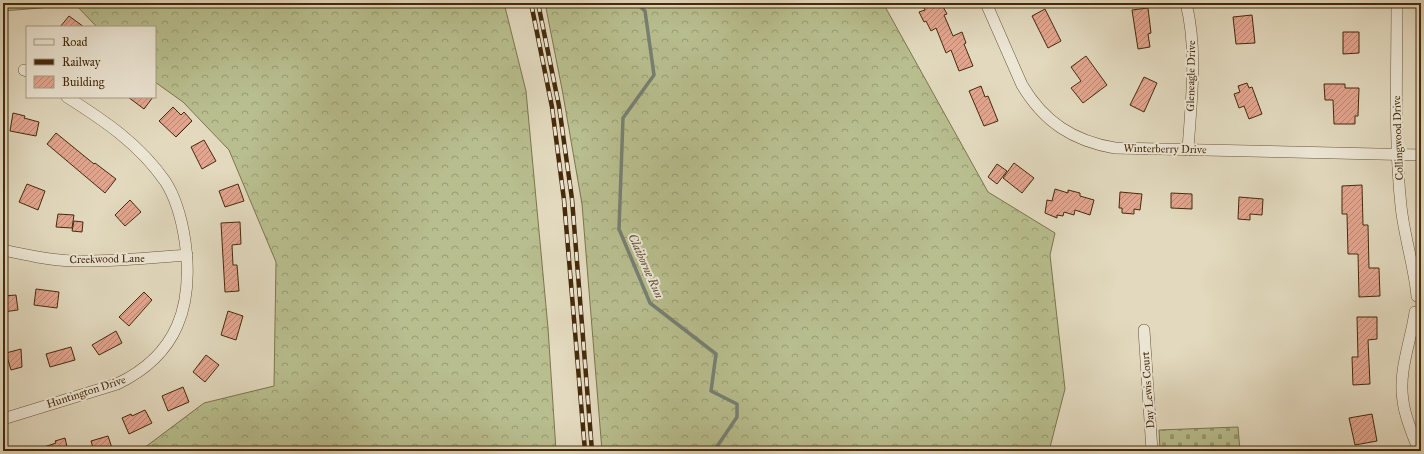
<svg xmlns="http://www.w3.org/2000/svg" width="1424" height="454" font-family="'IM FELL Great Primer',serif">
  <defs>
    <pattern id="forest-crowns" width="20" height="18" patternUnits="userSpaceOnUse"><rect width="20" height="18" fill="#b8be8e"/><path d="M2 6a3 3 0 1 1 6 0M12 15a3 3 0 1 1 6 0" fill="none" stroke="#979b72"/></pattern>
    <pattern id="cemetery-stones" width="16" height="16" patternUnits="userSpaceOnUse"><rect width="16" height="16" fill="#b8be8e"/><path d="M2 7V4a2 2 0 0 1 4 0v3zM10 15v-3a2 2 0 0 1 4 0v3z" fill="#979b72"/></pattern>
    <pattern id="building-hatch" width="6" height="6" patternUnits="userSpaceOnUse"><rect width="6" height="6" fill="#e3a58f"/><path d="M-1 1l2-2M0 6l6-6M5 7l2-2" fill="none" stroke="#ba8773"/></pattern>
  </defs>
  <rect width="100%" height="100%" fill="#e2d9be"/>
  <filter id="stains"><feTurbulence type="fractalNoise" baseFrequency=".005" numOctaves="4"/><feColorMatrix values="0 0 0 0 .2 0 0 0 0 .09 0 0 0 0 .02 0 0 0 .5 -.17"/></filter>
  <radialGradient id="worn" r=".72"><stop offset=".6" stop-color="#630" stop-opacity="0"/><stop offset="1" stop-color="#630" stop-opacity=".3"/></radialGradient>
  <g fill="url(#forest-crowns)" stroke="#7e744c">
    <path d="M3,3H504L526,91L548,328L556,451H140L204,403L274,386L276,262L229,150L183,102L155,82V27H97L75,4L40,8L3,11Z"/>
    <path d="M545,3H883L988,192L1055,233L1050,255L1065,389L1049,451H602L582,204L562,89Z"/>
  </g>
  <path fill="url(#cemetery-stones)" stroke="#7e744c" d="M1238,427L1240,451H1160L1159,430Z"/>
  <g fill="none" stroke-linecap="round" stroke-linejoin="round">
    <path stroke="#768073" stroke-width="3.5" d="M636,3L645,11L654,75L623,118L619,229L650,303L716,354L711,391L737,404V417L714,451"/>
  </g>
  <g fill="url(#building-hatch)" stroke="#452a0a">
    <path d="M922,3H941L947,14L944,15L953,36L962,32L966,43L964,44L973,66L959,71L951,50L946,53L936,28L931,31L926,21L924,22L919,12L925,10Z"/>
    <path d="M1148,8L1151,33L1148,34L1150,47L1138,49L1132,10Z"/>
    <path d="M1045,9L1061,41L1048,48L1032,16Z"/>
    <path d="M1252,15L1255,43L1236,44L1233,17Z"/>
    <path d="M69,16L84,27H60Z"/>
    <path d="M1343,32H1359V53L1343,54Z"/>
    <path d="M1086,56L1107,85L1083,103L1071,88L1081,81L1071,67Z"/>
    <path d="M1144,77L1157,83L1144,112L1130,105Z"/>
    <path d="M1247,83L1249,88L1252,87L1262,114L1249,119L1244,106L1239,108L1234,94L1240,92L1238,86Z"/>
    <path d="M1324,84H1345V88H1359L1358,116H1355V124H1334L1333,100H1325Z"/>
    <path d="M981,86L985,97L988,96L998,121L984,126L969,91Z"/>
    <path d="M128,97H153L144,109Z"/>
    <path d="M173,107L181,115L184,112L192,121L176,137L159,121Z"/>
    <path d="M13,113L25,116L24,118L39,122L36,136L10,131Z"/>
    <path d="M56,133L94,164L95,163L116,179L105,193L47,144Z"/>
    <path d="M204,140L216,161L202,169L191,147Z"/>
    <path d="M1014,163L1034,178L1022,193L1003,178Z"/>
    <path d="M997,164L1007,171L997,184L988,177Z"/>
    <path d="M27,184L45,191L38,210L19,202Z"/>
    <path d="M238,184L244,201L225,207L219,191Z"/>
    <path d="M1362,185L1363,225H1368L1369,268H1379L1380,296L1359,297L1358,254H1348L1347,214H1342V186Z"/>
    <path d="M1055,189L1068,193V190L1080,193V196L1094,200L1090,215L1075,210L1074,215L1064,212L1063,216L1057,215V218L1045,213L1047,200L1052,201Z"/>
    <path d="M1120,192L1142,194L1140,210L1134,209V214L1122,213V208H1119Z"/>
    <path d="M1171,193L1192,194V209L1171,208Z"/>
    <path d="M1239,197L1263,199L1262,215L1250,214V220L1238,219Z"/>
    <path d="M130,200L141,212L125,226L115,215Z"/>
    <path d="M58,214L74,215L72,228L56,227Z"/>
    <path d="M74,221L83,222L82,232L72,231Z"/>
    <path d="M240,222L241,244L232,245L233,265H237L239,291L225,292L221,223Z"/>
    <path d="M36,289L59,292L57,308L34,305Z"/>
    <path d="M144,292L152,300L129,326L119,317Z"/>
    <path d="M16,295L18,310L3,312V296Z"/>
    <path d="M228,311L243,316L236,340L221,335Z"/>
    <path d="M1357,317H1377V339L1368,340L1370,384L1353,385L1352,357H1358Z"/>
    <path d="M116,331L122,343L99,355L92,345Z"/>
    <path d="M71,347L75,360L50,367L46,354Z"/>
    <path d="M21,349L22,367L11,370L6,353Z"/>
    <path d="M206,355L219,365L205,382L193,372Z"/>
    <path d="M183,387L189,402L168,411L162,396Z"/>
    <path d="M145,410L152,423L129,434L122,418L131,414L132,416Z"/>
    <path d="M1372,414L1377,441L1355,445L1349,418Z"/>
    <path d="M108,436L113,451H94L91,441Z"/>
    <path d="M65,438L68,451H38V449L56,443L55,441Z"/>
  </g>
  <g fill="none" stroke-linecap="round" stroke-linejoin="round">
    <g stroke="#6c5637" stroke-width="12">
      <g id="minor">
        <path d="M986,3L1022,85C1044,122 1073,141 1115,148L1421,155"/>
        <path d="M1186,3C1198,51 1191,101 1188,150"/>
        <path d="M1397,3C1397,71 1394,139 1401,206C1404,236 1414,265 1417,296"/>
        <path d="M24,70L27,71"/>
        <path d="M3,250C26,255 49,260 73,261C111,262 149,258 187,255"/>
        <path d="M1415,312C1411,341 1398,371 1403,401C1405,418 1413,435 1419,451"/>
        <path d="M1144,330L1152,451"/>
        <path d="M3,419L117,384C178,355 194,305 185,241C182,221 176,198 165,181C139,144 105,121 67,97"/>
      </g>
    </g>
    <use href="#minor" stroke="#ece6d5" stroke-width="11"/>
    <g stroke="#452a0a" stroke-width="4.5">
      <g id="rail">
        <path d="M531,3L552,107L564,200L585,451"/>
        <path d="M538,3L559,106L572,199L592,451"/>
      </g>
    </g>
    <use href="#rail" stroke="#ece6d5" stroke-width="3" stroke-dasharray="9" stroke-linecap="butt"/>
  </g>
  <g text-anchor="middle" dominant-baseline="central" stroke-width="4" stroke-linejoin="round" paint-order="stroke">
    <g font-size="11" fill="#452a0a" stroke="#ece6d5">
      <text transform="translate(1191 76) rotate(-89)">Gleneagle Drive</text>
      <text transform="translate(1398 138) rotate(-92)">Collingwood Drive</text>
      <text transform="translate(1165 149) rotate(1)">Winterberry Drive</text>
      <text transform="translate(107 259) rotate(-1)">Creekwood Lane</text>
      <text transform="translate(1148 390) rotate(-94)">Day Lewis Court</text>
      <text transform="translate(86 392) rotate(-18)">Huntington Drive</text>
    </g>
    <g font-size="12" font-style="italic" fill="#5a4e36" stroke="#ece6d5">
      <text transform="translate(646 266) rotate(66)">Claiborne Run</text>
    </g>
  </g>
  <rect width="1424" height="454" fill="none" stroke="#e2d9be" stroke-width="16"/>
  <rect x="4" y="4" width="1416" height="446" fill="none" stroke="#452a0a" stroke-width="2"/>
  <rect x="8" y="8" width="1408" height="438" fill="none" stroke="#452a0a"/>
  <rect x="26" y="26" width="130" height="72" fill="#ece6d5" stroke="#a99b84"/>
  <rect x="34" y="39" width="20" height="6" fill="#ece6d5" stroke="#a99b84"/>
  <text x="62" y="46" font-size="12" fill="#452a0a">Road</text>
  <rect x="34" y="59" width="20" height="6" fill="#452a0a" stroke="#a99b84"/>
  <text x="62" y="66" font-size="12" fill="#452a0a">Railway</text>
  <rect x="34" y="76" width="20" height="12" fill="url(#building-hatch)" stroke="#a99b84"/>
  <text x="62" y="86" font-size="12" fill="#452a0a">Building</text>
  <rect width="100%" height="100%" filter="url(#stains)"/>
  <rect width="100%" height="100%" fill="url(#worn)"/>
</svg>
